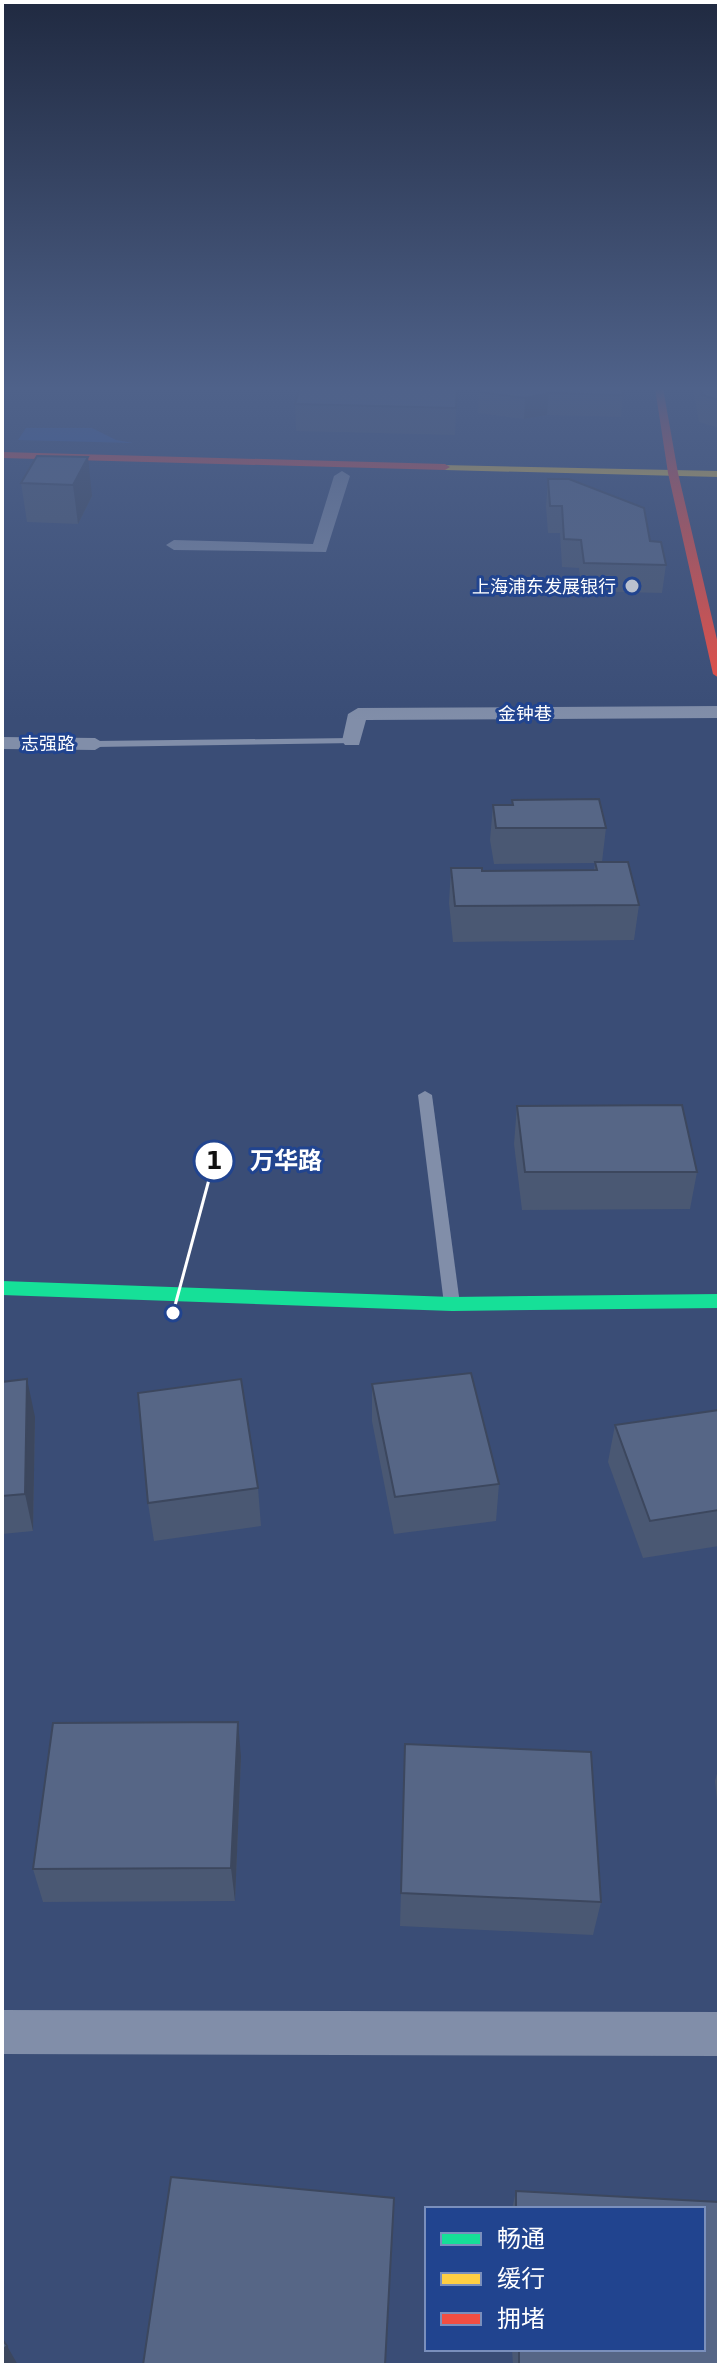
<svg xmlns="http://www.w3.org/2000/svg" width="721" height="2367" font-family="'DejaVu Sans','Noto Sans SC',sans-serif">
  <rect width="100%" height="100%" fill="#3a4d76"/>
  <path fill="#365ba5" d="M26,428H92L116,440L133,443L18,440Z"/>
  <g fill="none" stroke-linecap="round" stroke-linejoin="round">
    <g fill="#818ea9" fill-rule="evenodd">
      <path d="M352,738L357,741L356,743L95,747L90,744L95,741Z"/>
      <path d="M425,1091L432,1095L460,1304L457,1308H447L444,1304L418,1095Z"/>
    </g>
    <g fill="#818ea9" fill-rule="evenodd">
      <path d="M342,471L350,476L326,552L174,550L166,545L174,540L313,544L334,476Z"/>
      <path d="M719,706V718L366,720L359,745H345L342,741L348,714L358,708Z"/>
      <path d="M2,737L95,738L105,744L95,750L2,749Z"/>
      <path d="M2,2010L719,2012V2056L2,2054Z"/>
    </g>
    <path fill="#16e098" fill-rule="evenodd" d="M2,1281L452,1297L719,1294V1308L452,1311L2,1295Z"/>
    <path fill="#ffcf43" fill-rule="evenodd" d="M442,465L719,471V477L445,470L440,467Z"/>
    <g fill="#f24e42" fill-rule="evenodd">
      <path d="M655,388H663L678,473L719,648V678L713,674L668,473Z"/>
      <path d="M2,452L445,464L450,467L445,470L2,458Z"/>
    </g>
  </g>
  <g fill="#4a5873">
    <path d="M479,388L623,395L621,417L547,415L524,419L478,413Z"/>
    <path d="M693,388H719V428L699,422Z"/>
    <path d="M457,389L455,435L296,431L295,404Z"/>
    <path d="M37,456L92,496L78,524L27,522L21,483Z"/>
    <path d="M548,479L650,541L666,565L662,593L582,591L579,568L562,567L560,533H548L546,506Z"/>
    <path d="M512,800L606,828L602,862L639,905L634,940L453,942L449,903L451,868L482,871L594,870L595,863L494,864L490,840L493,805H512Z"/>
    <path d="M517,1106L697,1172L690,1209L522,1210L514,1144Z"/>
    <path d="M2,1382L35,1417L33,1531L2,1534Z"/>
    <path d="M372,1384L499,1484L496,1521L394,1534L372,1421Z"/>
    <path d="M719,1410V1546L643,1558L608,1462L615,1425Z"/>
    <path d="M258,1488L261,1526L154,1541L148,1503Z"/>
    <path d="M405,1744L601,1902L593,1935L400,1926Z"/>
    <path d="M241,1757L235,1901L43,1902L33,1869Z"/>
    <path d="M719,1766V1821L715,1781Z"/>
    <path d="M516,2191L719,2202V2365H513L512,2349H703V2209H512Z"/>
  </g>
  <g fill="#3c475e">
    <path d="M549,393L547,415L524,419L525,398Z"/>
    <path d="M88,457L92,496L78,524L73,485Z"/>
    <path d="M27,1379L35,1417L33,1531L25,1494Z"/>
    <path d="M238,1722L241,1757L235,1901L231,1868Z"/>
    <path d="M7,2346L18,2365H2V2350Z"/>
  </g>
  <g fill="#566686" stroke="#3c475e" stroke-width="2">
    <path d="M300,388L457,389L456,408L295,404Z"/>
    <path d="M479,388H623V395L549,393L525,398L479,392Z"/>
    <path d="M701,388H719V400L702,395Z"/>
    <path d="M37,456L88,457L73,485L21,483Z"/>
    <path d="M548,479H569L644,508L650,541L661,542L666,565L584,563L581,540L564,539L562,506H550Z"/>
    <path d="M599,799L606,828H496L493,805H513L512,800Z"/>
    <path d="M595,862H628L639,905L455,906L451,868H482V871L597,870Z"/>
    <path d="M682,1105L697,1172H525L517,1106Z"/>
    <path d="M471,1373L499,1484L395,1497L372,1384Z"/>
    <path d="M27,1379L25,1494L2,1496V1382Z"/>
    <path d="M241,1379L258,1488L148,1503L138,1393Z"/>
    <path d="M719,1410V1510L650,1521L615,1425Z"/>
    <path d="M238,1722L231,1868L33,1869L53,1723Z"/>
    <path d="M405,1744L591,1752L601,1902L401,1893Z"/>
    <path d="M171,2177L394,2198L385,2365H143Z"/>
    <path d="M516,2191L719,2202V2365H519V2349H703V2209H516Z"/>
    <path d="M2,2339L7,2346L2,2350Z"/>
  </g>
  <linearGradient id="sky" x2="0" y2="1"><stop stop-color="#202a41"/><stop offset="0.54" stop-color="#4f628a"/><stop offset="1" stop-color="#4f628a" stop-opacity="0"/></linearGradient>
  <rect width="721" height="720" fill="url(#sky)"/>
  <circle fill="#bac1cf" stroke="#21448f" stroke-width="3" cx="632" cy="586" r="8"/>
  <g text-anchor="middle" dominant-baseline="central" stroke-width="6" stroke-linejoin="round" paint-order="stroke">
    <g font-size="18" fill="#fff" stroke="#21448f" text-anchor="end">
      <text x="616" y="586">上海浦东发展银行</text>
    </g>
    <g font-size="18" fill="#fff" stroke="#21448f">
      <text x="525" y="713">金钟巷</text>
      <text x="48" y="743">志强路</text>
    </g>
  </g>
  <path fill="none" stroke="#fff" stroke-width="3" d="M173 1313L214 1161"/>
  <g fill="#fff" stroke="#21448f" stroke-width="3">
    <circle cx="173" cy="1313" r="8"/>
    <circle cx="214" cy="1161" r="20"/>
  </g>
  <g font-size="24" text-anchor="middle" font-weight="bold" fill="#111">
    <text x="214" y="1169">1</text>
  </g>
  <g font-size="24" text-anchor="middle" font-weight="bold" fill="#fff" stroke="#21448f" stroke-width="6" stroke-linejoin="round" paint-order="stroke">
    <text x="286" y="1169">万华路</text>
  </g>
  <rect width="721" height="2367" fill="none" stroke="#ffffff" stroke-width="8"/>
  <rect x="425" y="2207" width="280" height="144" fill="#21448f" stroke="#7a8fbc" stroke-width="2"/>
  <rect x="441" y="2233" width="40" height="12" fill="#16e098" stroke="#7a8fbc" stroke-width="2"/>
  <text x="497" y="2247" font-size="24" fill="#ffffff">畅通</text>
  <rect x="441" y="2273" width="40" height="12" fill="#ffcf43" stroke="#7a8fbc" stroke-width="2"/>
  <text x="497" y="2287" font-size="24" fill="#ffffff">缓行</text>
  <rect x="441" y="2313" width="40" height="12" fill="#f24e42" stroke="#7a8fbc" stroke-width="2"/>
  <text x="497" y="2327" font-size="24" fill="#ffffff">拥堵</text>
</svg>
